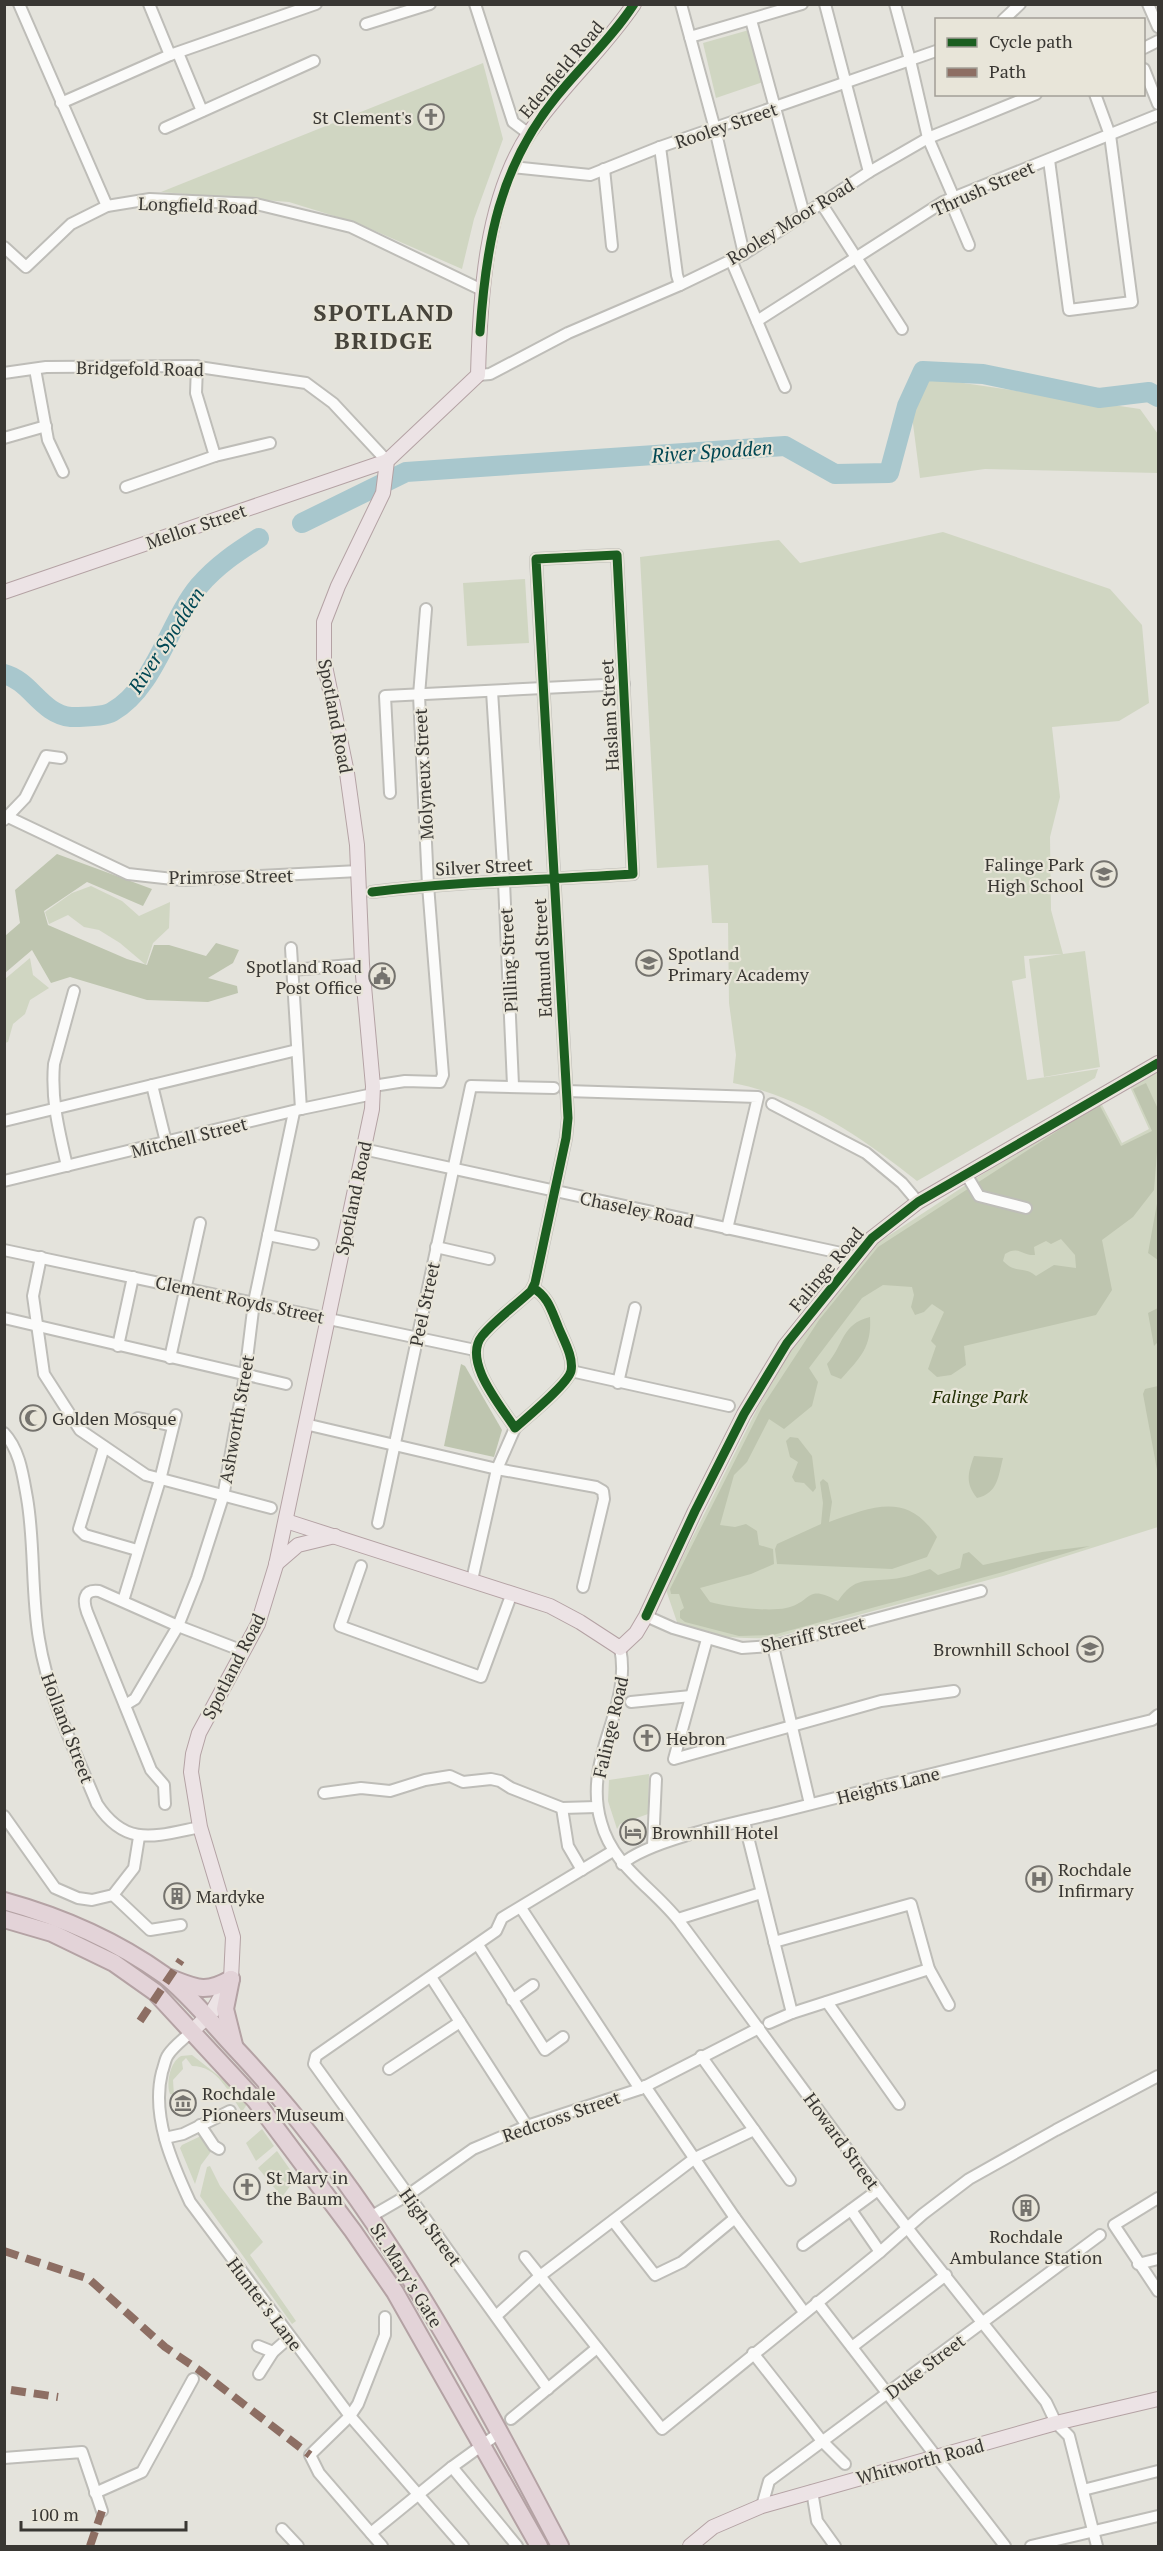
<svg xmlns="http://www.w3.org/2000/svg" width="1163" height="2551" font-family="'PT Serif',serif">
  <rect width="100%" height="100%" fill="#e4e3dc"/>
  <g fill="#d0d6c2">
    <path d="M749,30L763,82L716,98L703,43Z"/>
    <path d="M483,63L503,139L474,219L462,269L357,223L289,202L161,192Z"/>
    <path d="M922,377L1140,409L1158,434V473L985,469L920,478L912,416Z"/>
    <path d="M943,532L1110,589L1142,625L1149,703L1119,721L1052,727L1060,797L1050,837L1051,910L1063,954L1085,951L1100,1067L1044,1077L1029,959L1062,954L1024,956L1026,978L1012,981L1027,1080L1098,1069L1095,1078L917,1181C862,1137 803,1097 733,1083L736,1055L729,1003L728,923H712L708,865L657,868L640,557L779,540L800,563Z"/>
    <path d="M525,579L529,643L467,646L463,583Z"/>
    <path d="M91,886L122,901L139,916L170,902L169,928L153,943L146,965L120,943L99,930L84,927L68,915L49,924L45,912L72,893Z"/>
    <path d="M30,958L33,975L49,988L30,1000L25,1014L13,1024L8,1042L5,1043V979Z"/>
    <path d="M1158,1072V1527L1003,1576L773,1638C740,1639 707,1638 677,1622L666,1590L758,1407L789,1353L876,1244L1048,1131L1100,1101L1122,1143L1149,1129L1130,1087Z"/>
    <path d="M649,1774L648,1814L620,1824L617,1829L608,1801L609,1780Z"/>
    <path d="M192,2055L243,2095L247,2104L242,2112C229,2093 218,2066 192,2066L186,2058L182,2062L183,2069L173,2080L174,2095L170,2094C166,2083 170,2062 181,2056Z"/>
    <path d="M262,2129L274,2146L256,2161L246,2143Z"/>
    <path d="M203,2135L213,2149L201,2165L195,2184L180,2148L182,2145Z"/>
    <path d="M277,2151L296,2178L282,2197L258,2168Z"/>
    <path d="M210,2166L220,2186L263,2242L250,2255L296,2321L292,2324L200,2196L207,2167Z"/>
  </g>
  <g fill="#bec5af" fill-rule="evenodd">
    <path d="M57,854L152,889L143,906L87,882L44,911L48,925L127,959L147,965L154,945H169L206,956L216,943L239,950L233,963L208,978L237,986L238,993L208,1002L147,1000L70,977L51,983L32,950L5,973V936L20,923L15,890Z"/>
    <path d="M1146,1083L1158,1109V1140L1154,1190L1133,1217L1102,1240L1112,1290L1096,1315L964,1346L966,1365L951,1375L937,1377L928,1369L936,1346L931,1341L944,1312L932,1304L924,1312L915,1315L911,1307L914,1295L912,1287L883,1285L862,1298L809,1368L818,1382L812,1406L784,1429L769,1419L747,1462L734,1475L720,1525L735,1527L746,1524L757,1531L759,1545L773,1549L774,1564L751,1574L700,1588L710,1602C727,1607 769,1612 786,1608C813,1602 805,1583 838,1601C855,1576 866,1582 892,1579C905,1578 918,1573 930,1569L938,1575L960,1568L963,1554L969,1552L983,1565L1042,1552L1090,1546L1003,1572L773,1635L739,1636L685,1622L680,1618V1611L684,1608L679,1594H671L670,1589L762,1407L819,1320L878,1247L1099,1104L1121,1146L1152,1131L1133,1089ZM1061,1239L1075,1255L1076,1268L1054,1265L1036,1276C1023,1265 1017,1275 1003,1261L1005,1254C1018,1245 1022,1256 1035,1255L1034,1247L1046,1241L1051,1244Z"/>
    <path d="M1158,1198V1260L1148,1253Z"/>
    <path d="M1158,1308V1342L1154,1346L1148,1313Z"/>
    <path d="M870,1317C872,1347 860,1358 841,1379L831,1375L827,1364C844,1345 841,1324 870,1317Z"/>
    <path d="M461,1364L465,1366L502,1430L494,1457L444,1446Z"/>
    <path d="M1158,1386V1475L1143,1394L1145,1389Z"/>
    <path d="M790,1437L798,1438L812,1456L816,1488L813,1492L804,1483L795,1482L792,1477L798,1462L790,1457L786,1441Z"/>
    <path d="M974,1456L1003,1458C998,1477 998,1493 977,1498C965,1483 968,1473 974,1456Z"/>
    <path d="M823,1479L828,1483L832,1502L829,1522C873,1507 907,1491 937,1537L927,1557L892,1569L777,1564L775,1549L777,1544L821,1524L823,1503L820,1482Z"/>
  </g>
  <g fill="none" stroke-linecap="round" stroke-linejoin="round">
    <g stroke="#a8c7cd" stroke-width="20">
      <path d="M302,523L406,472L785,446L835,474L889,473L907,406L923,371L983,374L1099,398L1149,392L1158,397"/>
      <path d="M4,674C31,681 41,714 71,717C81,717 104,717 112,712C155,688 169,622 199,586C217,565 237,552 259,538"/>
    </g>
    <g stroke="#bebdb8" stroke-width="14">
      <g id="minor">
        <path d="M19,4L107,206"/>
        <path d="M149,4L170,55"/>
        <path d="M475,4L513,122L529,134"/>
        <path d="M681,4L715,129L744,254"/>
        <path d="M825,4L869,172"/>
        <path d="M895,4L910,60L928,138L954,198"/>
        <path d="M1148,4L1158,27"/>
        <path d="M751,20L804,214"/>
        <path d="M1003,20L1020,4"/>
        <path d="M366,24L430,4"/>
        <path d="M690,37L802,4"/>
        <path d="M1144,48L1158,41"/>
        <path d="M178,53L202,111"/>
        <path d="M1144,69L1158,104"/>
        <path d="M61,103L170,55L316,4"/>
        <path d="M165,128L314,61"/>
        <path d="M660,147L677,275L680,285"/>
        <path d="M1049,160L1069,310L1132,302L1110,135L1095,94"/>
        <path d="M512,167L590,175L660,147L936,51"/>
        <path d="M604,169L612,246"/>
        <path d="M950,200L969,245"/>
        <path d="M821,203L902,329"/>
        <path d="M4,247L26,267L71,224L107,206L150,199L256,204L351,227L482,290"/>
        <path d="M731,260L785,387"/>
        <path d="M757,321L943,202L1158,115"/>
        <path d="M197,366L196,393L215,456"/>
        <path d="M35,369L48,440L63,472"/>
        <path d="M4,373L46,367L192,366L306,383L333,403L387,461"/>
        <path d="M478,375L490,374L568,333L680,285L744,254L869,172L928,138L1036,94"/>
        <path d="M4,438L46,426"/>
        <path d="M126,487L215,456L270,443"/>
        <path d="M492,691L504,882L513,1085"/>
        <path d="M390,793L385,696L624,684"/>
        <path d="M8,817L128,874L182,880L359,871"/>
        <path d="M4,820L25,798L46,756L61,758"/>
        <path d="M372,892C459,881 546,880 633,874L617,555L536,559L568,1118L566,1138L535,1283L531,1291C515,1306 495,1320 482,1336C462,1361 501,1406 515,1428C526,1418 568,1384 571,1371C574,1357 563,1339 558,1326C552,1312 548,1296 533,1288"/>
        <path d="M291,948L301,1109"/>
        <path d="M292,970L362,964"/>
        <path d="M152,1085L166,1142"/>
        <path d="M373,1086L405,1081L440,1082L443,1075L428,885L419,695L426,609"/>
        <path d="M566,1091L758,1097L727,1229"/>
        <path d="M772,1104L866,1153L902,1183L918,1202"/>
        <path d="M4,1121L297,1050"/>
        <path d="M363,1149L841,1253"/>
        <path d="M67,1166C59,1131 51,1101 54,1064L74,991"/>
        <path d="M966,1174L979,1196L1026,1208"/>
        <path d="M4,1181L301,1109L373,1094"/>
        <path d="M268,1235L313,1244"/>
        <path d="M436,1247L489,1259"/>
        <path d="M4,1250L475,1350"/>
        <path d="M41,1257L33,1296L44,1374L80,1430L146,1475L271,1508"/>
        <path d="M4,1318L286,1384"/>
        <path d="M118,1346L133,1277"/>
        <path d="M170,1358L200,1223"/>
        <path d="M571,1371L729,1406"/>
        <path d="M618,1383L635,1308"/>
        <path d="M138,1418L173,1426"/>
        <path d="M305,1424L497,1469L596,1487L603,1491L604,1499L583,1587"/>
        <path d="M4,1433C20,1450 23,1476 27,1498C35,1544 31,1593 39,1639C48,1696 75,1751 97,1804C126,1848 155,1836 200,1827"/>
        <path d="M104,1447L79,1529L85,1535L137,1550"/>
        <path d="M378,1523L471,1086L554,1088"/>
        <path d="M361,1566L340,1626L481,1677L512,1593"/>
        <path d="M472,1580L497,1469L515,1428"/>
        <path d="M123,1601L160,1480L176,1415"/>
        <path d="M646,1616L673,1628L742,1648L773,1646L981,1591"/>
        <path d="M707,1639L674,1759L881,1701L954,1691"/>
        <path d="M773,1646L810,1804"/>
        <path d="M620,1648C633,1708 582,1757 601,1822C613,1868 656,1889 682,1925C748,2013 812,2103 878,2190C933,2262 990,2332 1046,2402L1056,2423L1069,2436L1097,2546"/>
        <path d="M631,1702L691,1696"/>
        <path d="M125,1705L135,1699L178,1626L197,1578L223,1497L245,1375L254,1302L294,1112"/>
        <path d="M324,1793L361,1788L390,1791L425,1780L450,1776L463,1782L491,1779L500,1781L511,1788L562,1808L597,1807"/>
        <path d="M165,1804L164,1785L151,1770L87,1612C83,1601 83,1589 99,1591L178,1626L243,1651"/>
        <path d="M562,1808L568,1846L582,1870"/>
        <path d="M4,1816L55,1888L78,1898L92,1900L113,1895L134,1868L139,1837"/>
        <path d="M744,1821L792,2013"/>
        <path d="M653,1846L656,1779"/>
        <path d="M622,1864C649,1840 738,1822 776,1813C901,1781 1026,1751 1152,1720L1158,1715"/>
        <path d="M113,1895L150,1930L181,1925"/>
        <path d="M521,1908L640,2089"/>
        <path d="M678,1919L761,1893"/>
        <path d="M774,1942L911,1904L929,1969L949,2005"/>
        <path d="M478,1945L545,2050L563,2037"/>
        <path d="M431,1977L527,2126"/>
        <path d="M512,2000L533,1985"/>
        <path d="M827,2002L899,2104"/>
        <path d="M769,2023L792,2013L929,1969"/>
        <path d="M191,2032C184,2039 174,2046 168,2055C165,2059 164,2067 162,2072C151,2116 172,2163 190,2202L350,2416L463,2546"/>
        <path d="M701,2056L790,2180"/>
        <path d="M389,2069L460,2022"/>
        <path d="M645,2086L735,2218L804,2312"/>
        <path d="M200,2125L214,2146L219,2149"/>
        <path d="M165,2138L183,2134L230,2111"/>
        <path d="M1158,2198L1114,2225L1158,2291"/>
        <path d="M851,2210L880,2252"/>
        <path d="M370,2217L408,2195L473,2149L527,2126L640,2089L759,2028"/>
        <path d="M613,2221L655,2275L682,2262L735,2218"/>
        <path d="M803,2245L878,2190"/>
        <path d="M525,2257L662,2429L880,2252L923,2214L969,2179L1056,2130L1158,2076"/>
        <path d="M1138,2264L1158,2259"/>
        <path d="M817,2302L1005,2546"/>
        <path d="M496,2316L540,2276L695,2158L754,2130"/>
        <path d="M258,2346L273,2352"/>
        <path d="M852,2347L946,2275"/>
        <path d="M753,2353L822,2441L845,2464"/>
        <path d="M259,2374L273,2352L290,2337"/>
        <path d="M548,2389L314,2064L316,2056L496,1931L502,1918L613,1851"/>
        <path d="M511,2419L597,2348"/>
        <path d="M4,2458L82,2452L102,2511"/>
        <path d="M452,2467L517,2546"/>
        <path d="M1083,2490L1158,2471"/>
        <path d="M812,2491L817,2521L835,2546"/>
        <path d="M95,2493L142,2472L193,2379"/>
        <path d="M762,2506L769,2481L1100,2235"/>
        <path d="M282,2529L298,2546"/>
        <path d="M371,2533L452,2467L499,2433"/>
        <path d="M382,2546L319,2473L310,2455L350,2416L358,2404L385,2335V2317"/>
        <path d="M1031,2546L1158,2516"/>
      </g>
    </g>
    <g stroke="#b4a2a4" stroke-width="16">
      <g id="major">
        <path d="M4,592L387,461"/>
        <path d="M286,1521L550,1606L580,1622L620,1648L636,1633L646,1616L695,1511L744,1414L785,1346L872,1238L918,1202L1158,1063"/>
        <path d="M276,1564L298,1545L335,1536"/>
        <path d="M191,2032L212,2012L231,1979L233,1937L200,1827L191,1772L193,1754L199,1733L258,1624L276,1565L372,1109L373,1086L362,964L357,845L347,773L324,661V622L338,586L383,493L387,461L478,375C480,298 485,199 530,132C561,87 603,50 634,4"/>
        <path d="M690,2546L713,2527L762,2506L1056,2423L1158,2399"/>
      </g>
    </g>
    <g stroke="#b4a2a4" stroke-width="20">
      <g id="highway">
        <path d="M4,1901C62,1917 115,1940 164,1975C189,1994 215,2027 237,2050C374,2195 468,2371 560,2546"/>
        <path d="M4,1919L52,1933L114,1963L155,1992L255,2100L353,2231L395,2292L539,2546"/>
        <path d="M170,1978C196,1988 205,1994 231,1979"/>
        <path d="M231,1979L225,2009L234,2045"/>
      </g>
    </g>
    <use href="#minor" stroke="#fbfbfa" stroke-width="10"/>
    <use href="#major" stroke="#ece3e5" stroke-width="14"/>
    <use href="#highway" stroke="#e3d3d8" stroke-width="16"/>
    <g stroke="#8d6e63" stroke-width="8" stroke-dasharray="15 8" stroke-linecap="butt">
      <path d="M140,2021L181,1960"/>
      <path d="M4,2251L89,2279L165,2347L199,2370L310,2455"/>
      <path d="M11,2390L58,2397"/>
      <path d="M90,2546L102,2511"/>
    </g>
    <g stroke="#e8e5d9" stroke-width="13">
      <g id="cycleway">
        <path d="M480,332C486,243 499,167 557,96C582,65 612,38 634,4"/>
        <path d="M372,892C459,881 546,880 633,874L617,555L536,559L568,1118L566,1138L535,1283L531,1291C515,1306 495,1320 482,1336C462,1361 501,1406 515,1428C526,1418 568,1384 571,1371C574,1357 563,1339 558,1326C552,1312 548,1296 533,1288"/>
        <path d="M646,1616L695,1511L744,1414L787,1343L872,1238L918,1202L1158,1063"/>
      </g>
    </g>
    <use href="#cycleway" stroke="#1b5e20" stroke-width="9"/>
  </g>
  <defs>
    <g id="church-ring" transform="scale(1.35)"><circle r="9.5" fill="#e8e5d9" stroke="#75736e" stroke-width="1.5"/><path d="M-1.2-6h2.4v3.5h3.3v2.4h-3.3V6h-2.4V-.1h-3.3v-2.4h3.3Z" fill="#75736e"/></g>
    <g id="school-ring" transform="scale(1.35)"><circle r="9.5" fill="#e8e5d9" stroke="#75736e" stroke-width="1.5"/><path d="M0-5L7-2L0 1L-7-2ZM-4 1L0 2.5L4 1V4Q0 6-4 4Z" fill="#75736e"/></g>
    <g id="civic-ring" transform="scale(1.35)"><circle r="9.5" fill="#e8e5d9" stroke="#75736e" stroke-width="1.5"/><path d="M-.6-6.5H3V-4.5H.6V-3L4-1V1h2V6H-6V1h2V-1L-.6-3ZM-1.2 2.5V6h2.4V2.5Z" fill="#75736e"/></g>
    <g id="mosque-ring" transform="scale(1.35)"><circle r="9.5" fill="#e8e5d9" stroke="#75736e" stroke-width="1.5"/><path d="M3.5-4.9A6 6 0 1 0 3.5 4.9A5 5 0 1 1 3.5-4.9Z" fill="#75736e"/></g>
    <g id="hotel-ring" transform="scale(1.35)"><circle r="9.5" fill="#e8e5d9" stroke="#75736e" stroke-width="1.5"/><path d="M-6-4.5h1.5V1H6V5H4.5V3h-9V5H-6ZM-4 0a1.8 1.8 0 1 1 3.6 0ZM.5 0V-2.5h3Q6-2.5 6 0Z" fill="#75736e"/></g>
    <g id="hospital-ring" transform="scale(1.35)"><circle r="9.5" fill="#e8e5d9" stroke="#75736e" stroke-width="1.5"/><path d="M-5-5h3v3.5h4V-5h3V5h-3V1.5h-4V5h-3Z" fill="#75736e"/></g>
    <g id="building-ring" transform="scale(1.35)"><circle r="9.5" fill="#e8e5d9" stroke="#75736e" stroke-width="1.5"/><path d="M-4-6H4V6H1V3H-1V6H-4ZM-2.5-4.3h1.7v1.8h-1.7ZM.8-4.3h1.7v1.8H.8ZM-2.5-1h1.7V.8h-1.7ZM.8-1h1.7V.8H.8Z" fill="#75736e"/></g>
    <g id="museum-ring" transform="scale(1.35)"><circle r="9.5" fill="#e8e5d9" stroke="#75736e" stroke-width="1.5"/><path d="M0-6L6-3V-2H-6V-3ZM-5-1h2V3h-2ZM-1-1h2V3h-2ZM3-1h2V3H3ZM-6 4H6V6H-6Z" fill="#75736e"/></g>
  </defs>
  <g fill-rule="evenodd">
    <use href="#church-ring" x="431" y="117"/>
    <use href="#school-ring" x="1104" y="874"/>
    <use href="#school-ring" x="649" y="963"/>
    <use href="#civic-ring" x="382" y="976"/>
    <use href="#mosque-ring" x="33" y="1418"/>
    <use href="#school-ring" x="1090" y="1649"/>
    <use href="#church-ring" x="647" y="1738"/>
    <use href="#hotel-ring" x="633" y="1832"/>
    <use href="#hospital-ring" x="1039" y="1879"/>
    <use href="#building-ring" x="177" y="1896"/>
    <use href="#museum-ring" x="183" y="2103"/>
    <use href="#church-ring" x="247" y="2187"/>
    <use href="#building-ring" x="1026" y="2208"/>
  </g>
  <g text-anchor="middle" dominant-baseline="central" stroke-width="4.5" stroke-linejoin="round" paint-order="stroke">
    <g font-size="18" fill="#393733" stroke="#e8e5d9">
      <text transform="translate(561 69) rotate(-50)">Edenfield Road</text>
      <text transform="translate(726 125) rotate(-19)">Rooley Street</text>
      <text transform="translate(983 188) rotate(-24)">Thrush Street</text>
      <text transform="translate(198 205) rotate(2)">Longfield Road</text>
      <text transform="translate(790 221) rotate(-32)">Rooley Moor Road</text>
      <text transform="translate(140 368) rotate(1)">Bridgefold Road</text>
      <text transform="translate(196 526) rotate(-19)">Mellor Street</text>
      <text transform="translate(609 715) rotate(-93)">Haslam Street</text>
      <text transform="translate(336 716) rotate(79)">Spotland Road</text>
      <text transform="translate(423 774) rotate(-93)">Molyneux Street</text>
      <text transform="translate(484 866) rotate(-3)">Silver Street</text>
      <text transform="translate(231 876) rotate(-1)">Primrose Street</text>
      <text transform="translate(542 958) rotate(-93)">Edmund Street</text>
      <text transform="translate(508 960) rotate(-93)">Pilling Street</text>
      <text transform="translate(189 1137) rotate(-14)">Mitchell Street</text>
      <text transform="translate(353 1198) rotate(-78)">Spotland Road</text>
      <text transform="translate(637 1209) rotate(12)">Chaseley Road</text>
      <text transform="translate(826 1269) rotate(-50)">Falinge Road</text>
      <text transform="translate(240 1299) rotate(12)">Clement Royds Street</text>
      <text transform="translate(424 1304) rotate(-78)">Peel Street</text>
      <text transform="translate(236 1419) rotate(-80)">Ashworth Street</text>
      <text transform="translate(813 1634) rotate(-13)">Sheriff Street</text>
      <text transform="translate(233 1666) rotate(-63)">Spotland Road</text>
      <text transform="translate(610 1727) rotate(-77)">Falinge Road</text>
      <text transform="translate(68 1728) rotate(69)">Holland Street</text>
      <text transform="translate(888 1785) rotate(-14)">Heights Lane</text>
      <text transform="translate(561 2116) rotate(-19)">Redcross Street</text>
      <text transform="translate(842 2141) rotate(54)">Howard Street</text>
      <text transform="translate(431 2227) rotate(54)">High Street</text>
      <text transform="translate(407 2275) rotate(58)">St. Mary's Gate</text>
      <text transform="translate(265 2304) rotate(53)">Hunter's Lane</text>
      <text transform="translate(925 2366) rotate(-37)">Duke Street</text>
      <text transform="translate(920 2461) rotate(-15)">Whitworth Road</text>
    </g>
    <g font-size="18" fill="#393733" stroke="#e8e5d9" text-anchor="start">
      <text x="412" y="117" text-anchor="end">St Clement's</text>
      <text x="1084" y="864" text-anchor="end">Falinge Park<tspan x="1084" dy="21">High School</tspan></text>
      <text x="668" y="953">Spotland<tspan x="668" dy="21">Primary Academy</tspan></text>
      <text x="362" y="966" text-anchor="end">Spotland Road<tspan x="362" dy="21">Post Office</tspan></text>
      <text x="52" y="1418">Golden Mosque</text>
      <text x="1070" y="1649" text-anchor="end">Brownhill School</text>
      <text x="666" y="1738">Hebron</text>
      <text x="652" y="1832">Brownhill Hotel</text>
      <text x="1058" y="1869">Rochdale<tspan x="1058" dy="21">Infirmary</tspan></text>
      <text x="196" y="1896">Mardyke</text>
      <text x="202" y="2093">Rochdale<tspan x="202" dy="21">Pioneers Museum</tspan></text>
      <text x="266" y="2177">St Mary in<tspan x="266" dy="21">the Baum</tspan></text>
      <text x="1026" y="2236" text-anchor="middle">Rochdale<tspan x="1026" dy="21">Ambulance Station</tspan></text>
    </g>
    <g font-size="18" font-style="italic" fill="#243006" stroke="#e8e5d9">
      <text x="980" y="1396">Falinge Park</text>
    </g>
    <g font-size="20" font-style="italic" fill="#004753" stroke="#e8e5d9">
      <text transform="translate(712 451) rotate(-4)">River Spodden</text>
      <text transform="translate(166 640) rotate(-57)">River Spodden</text>
    </g>
    <g font-size="24" font-weight="bold" letter-spacing="1.5" fill="#47443b" stroke="#e8e5d9">
      <text x="384" y="312">SPOTLAND<tspan x="384" dy="28">BRIDGE</tspan></text>
    </g>
  </g>
  <rect width="1163" height="2551" fill="none" stroke="#393733" stroke-width="12"/>
  <rect x="935" y="18" width="210" height="78" fill="#e8e5d9" stroke="#a29f97" stroke-width="1.5"/>
  <rect x="947" y="38" width="30" height="9" fill="#1b5e20" stroke="#a29f97" stroke-width="1.5"/>
  <text x="989" y="48" font-size="18" fill="#393733">Cycle path</text>
  <rect x="947" y="68" width="30" height="9" fill="#8d6e63" stroke="#a29f97" stroke-width="1.5"/>
  <text x="989" y="78" font-size="18" fill="#393733">Path</text>
  <path d="M21 2521v9h165v-9" fill="none" stroke="#393733" stroke-width="3"/>
  <text x="30" y="2521" font-size="18" fill="#393733" stroke="#e8e5d9" stroke-width="4.5" paint-order="stroke">100 m</text>
</svg>
